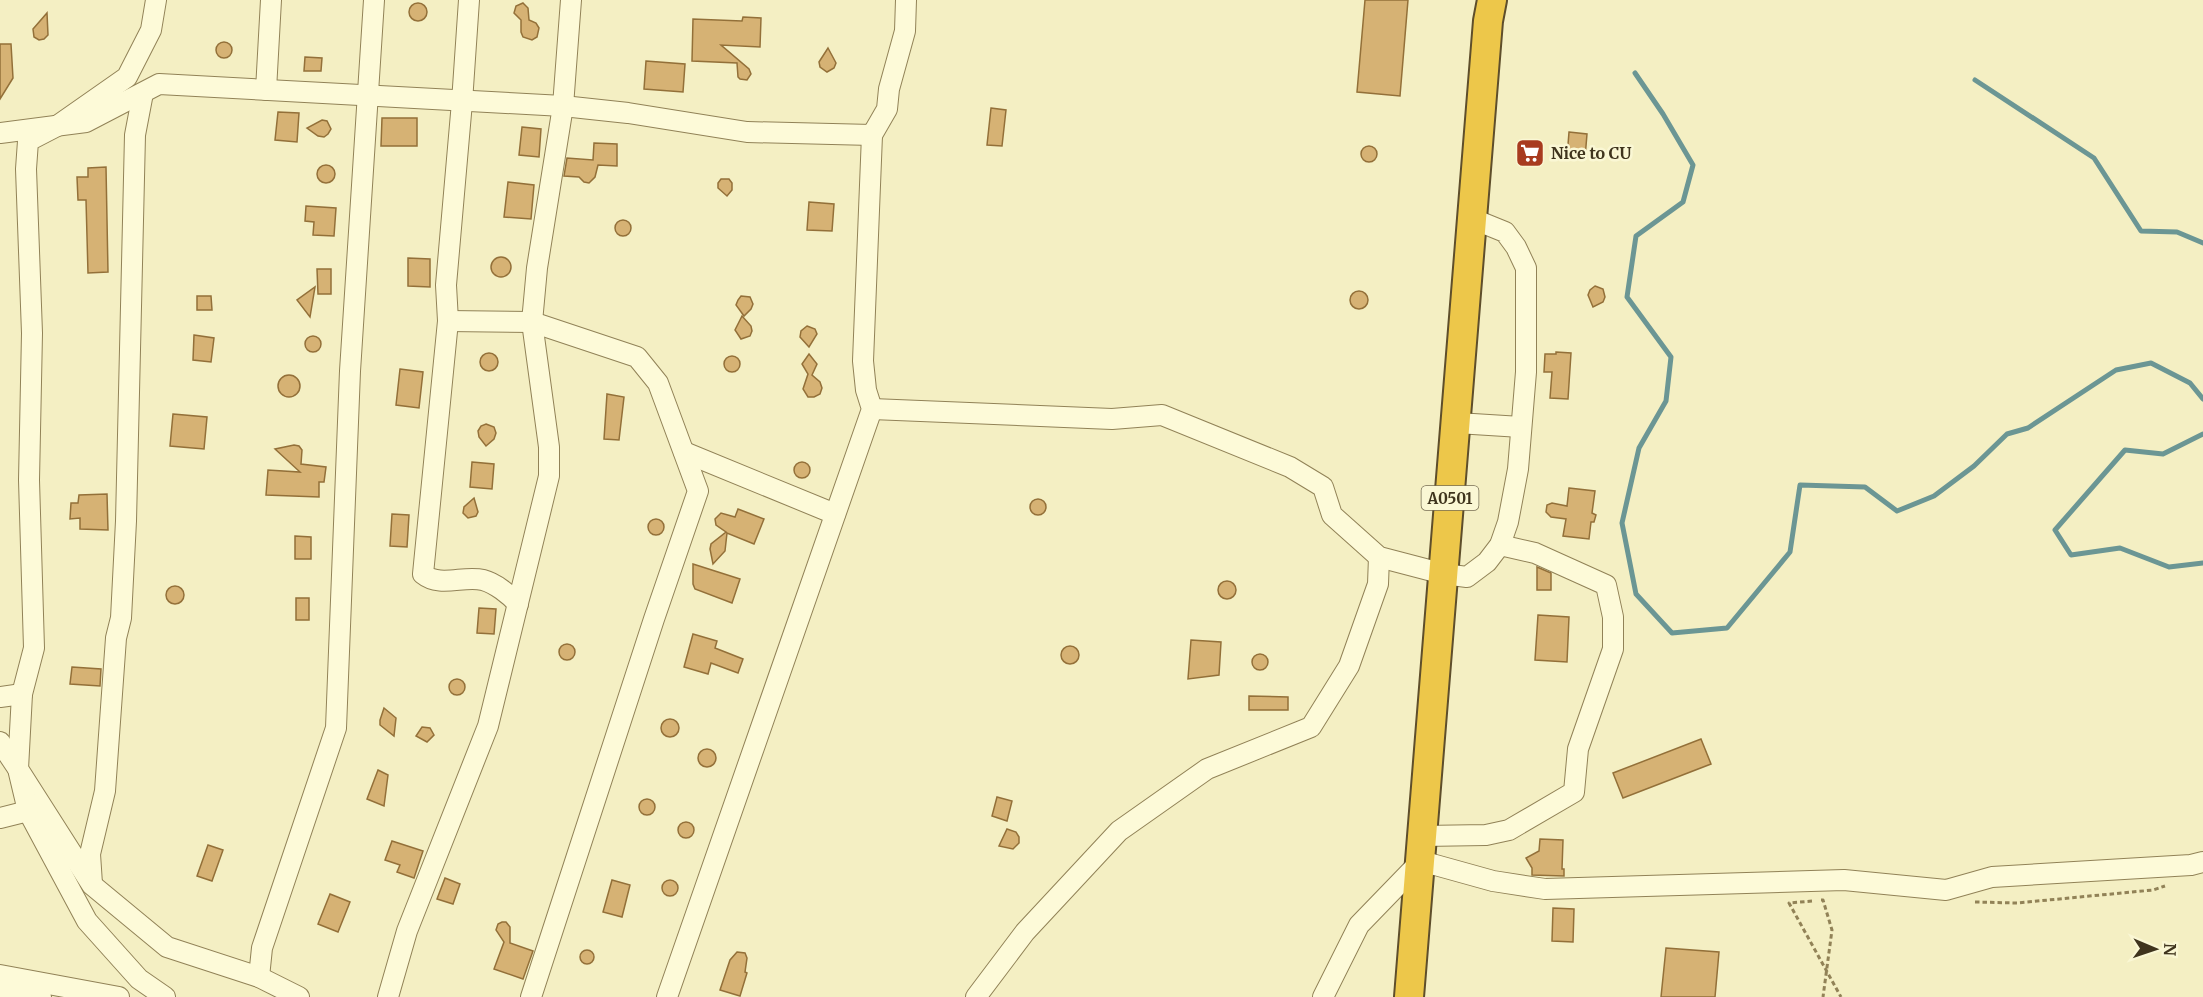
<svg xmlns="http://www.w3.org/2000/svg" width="2203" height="997" font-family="Merriweather,serif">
  <rect width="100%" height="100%" fill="#f4efc3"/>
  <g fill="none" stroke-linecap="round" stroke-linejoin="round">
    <g stroke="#6b9694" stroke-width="5">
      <path d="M1635,73L1663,114L1693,165L1683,202L1636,236L1627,297L1671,357L1666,401L1639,448L1622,523L1636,594L1672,633L1727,628L1790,552L1800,485L1865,487L1897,511L1934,496L1974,466L2007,434L2028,428L2116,370L2151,363L2190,383L2203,399"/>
      <path d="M1975,80L2094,158L2141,231L2177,232L2203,243"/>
      <path d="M2203,434L2163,454L2125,450L2055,530L2071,555L2120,548L2169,567L2203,563"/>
    </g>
  </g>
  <g fill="#d6b274" stroke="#937039" stroke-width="1.5">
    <path d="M1365,0H1408L1400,96L1357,92Z"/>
    <path d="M523,3L528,8L529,20L536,23L539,28L537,37L532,40L523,37L521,32V20L514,13L516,6Z"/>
    <circle cx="418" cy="12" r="9"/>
    <path d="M47,13L48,35L44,39L39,40L34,37L33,29Z"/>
    <path d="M743,17L761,18L760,47L721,45L749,69L751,74L747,80L740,79L738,77L737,63L692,61L693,19L742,21Z"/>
    <circle cx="224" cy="50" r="8"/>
    <path d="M0,44H11L13,78L0,99Z"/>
    <path d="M828,48L836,63L834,68L827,72L820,67L819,62Z"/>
    <path d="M305,57L322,58L321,71H304Z"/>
    <path d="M646,61L685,64L683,92L644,89Z"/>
    <path d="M991,108L1006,110L1002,146L987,145Z"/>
    <path d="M278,112L299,113L297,142L275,140Z"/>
    <path d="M382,118H417V146H381Z"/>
    <path d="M322,120L327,121L331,129L328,134L324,137L318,136L307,128Z"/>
    <path d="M522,127L541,129L539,157L519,155Z"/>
    <path d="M1569,132L1587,134L1585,158L1567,157Z"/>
    <path d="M594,143L617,144V166L598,165L595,177L589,183L584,182L579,177L564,176L567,158L593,160Z"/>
    <circle cx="1369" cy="154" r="8"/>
    <circle cx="326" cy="174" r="9"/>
    <path d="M106,167L108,272L88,273L86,200H78L77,177H88V168Z"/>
    <path d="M721,179H729L732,183V190L727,196L718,188V183Z"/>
    <path d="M508,182L534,185L531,219L504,217Z"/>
    <path d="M809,202L834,204L832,231L807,230Z"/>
    <path d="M306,206L336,208L334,236L313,235L314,222L305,221Z"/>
    <circle cx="623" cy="228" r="8"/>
    <circle cx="501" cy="267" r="10"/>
    <path d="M408,258L430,259V287L408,286Z"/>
    <path d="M317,269H331V294H318Z"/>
    <path d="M1595,286L1603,289L1605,297L1603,302L1593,307L1588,295L1590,290Z"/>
    <path d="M315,287L310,317L297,300Z"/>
    <circle cx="1359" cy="300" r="9"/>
    <path d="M197,296H211L212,310H197Z"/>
    <path d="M741,296L750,297L753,304L751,309L744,316L736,305L738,300Z"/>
    <path d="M742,316L751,326L752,331L750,336L741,339L735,330Z"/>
    <path d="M807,326L815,329L817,334L809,347L800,337L801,331Z"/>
    <path d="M194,335L214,338L211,362L193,360Z"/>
    <circle cx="313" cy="344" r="8"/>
    <path d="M1556,352L1571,353L1568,399L1550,398L1552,372H1544L1545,354H1556Z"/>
    <circle cx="489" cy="362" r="9"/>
    <path d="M809,354L817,364L812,375L820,382L822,388L820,394L814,397H808L803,389L808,374L802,364Z"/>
    <circle cx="732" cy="364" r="8"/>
    <path d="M400,369L423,372L419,408L396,405Z"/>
    <circle cx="289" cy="386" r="11"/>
    <path d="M607,394L624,397L619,440L604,439Z"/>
    <path d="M173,414L207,417L204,449L170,446Z"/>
    <path d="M486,424L494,427L496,433L494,439L486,446L479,437L478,431L481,426Z"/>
    <path d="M294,445L299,446L302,450L301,464L326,467L324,482H319V497L266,495L268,470L300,472L275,449Z"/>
    <path d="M472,462L494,464L492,489L470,487Z"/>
    <circle cx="802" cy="470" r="8"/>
    <path d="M1569,488L1595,491L1592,513L1596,515L1594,522H1591L1589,539L1563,536L1566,519L1551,517L1546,512L1547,505L1552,503L1567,506Z"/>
    <path d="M107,494L108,530L80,529V518L70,519L71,503H78L79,495Z"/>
    <path d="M474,498L478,512L476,516L468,518L463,513L464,507Z"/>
    <circle cx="1038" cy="507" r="8"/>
    <path d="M738,509L764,519L754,544L727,533L725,551L713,564L710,549L711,544L726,532L716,525L715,519L721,513L735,517Z"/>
    <path d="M392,514L409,515L407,547L390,546Z"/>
    <circle cx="656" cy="527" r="8"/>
    <path d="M295,536L311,537V559H295Z"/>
    <path d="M693,564L740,579L732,603L695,589L693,584Z"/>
    <path d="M1537,567L1551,573V590H1537Z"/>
    <circle cx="1227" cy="590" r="9"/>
    <circle cx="175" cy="595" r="9"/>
    <rect x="296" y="598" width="13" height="22"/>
    <path d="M479,608L496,609L494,634L477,633Z"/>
    <path d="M1538,615L1569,617L1567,662L1535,660Z"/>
    <path d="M693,634L717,641L715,648L743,659L738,673L711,663L708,674L684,667Z"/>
    <path d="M1191,640L1221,642L1219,675L1188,679Z"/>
    <circle cx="567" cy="652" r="8"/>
    <circle cx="1070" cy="655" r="9"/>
    <circle cx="1260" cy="662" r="8"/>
    <path d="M72,667L101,669L100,686L70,684Z"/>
    <circle cx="457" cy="687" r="8"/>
    <path d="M1249,696L1288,697V710H1249Z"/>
    <path d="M384,708L396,718L394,736L380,725V720Z"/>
    <circle cx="670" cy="728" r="9"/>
    <path d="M422,727L430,728L434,735L427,742L416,736Z"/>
    <path d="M1701,739L1711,764L1623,798L1613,773Z"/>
    <circle cx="707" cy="758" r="9"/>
    <path d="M378,770L388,775L384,806L367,799Z"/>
    <path d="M997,797L1012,801L1007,821L992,816Z"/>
    <circle cx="647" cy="807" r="8"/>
    <circle cx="686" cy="830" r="8"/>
    <path d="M1007,829L1016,832L1019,837V843L1013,849L999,846Z"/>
    <path d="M1540,839L1563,840L1562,869H1564V876L1532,875V868L1526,858L1539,851Z"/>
    <path d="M392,841L423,851L414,878L397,872L400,865L385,860Z"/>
    <path d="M208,845L223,850L212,881L197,876Z"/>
    <path d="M445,878L460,884L453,904L437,899Z"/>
    <circle cx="670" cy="888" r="8"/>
    <path d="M612,880L630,885L622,917L603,912Z"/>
    <path d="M330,894L350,902L338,932L318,924Z"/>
    <path d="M1553,908L1574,909L1573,942L1552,941Z"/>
    <path d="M502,922H506L510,927V943L533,951L523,979L494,969L504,942L496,930L498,924Z"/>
    <path d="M1666,948L1719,952L1715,997H1661Z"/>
    <circle cx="587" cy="957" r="7"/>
    <path d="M737,952L745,953L747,958L745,972L747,973L740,996L720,990L730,960Z"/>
  </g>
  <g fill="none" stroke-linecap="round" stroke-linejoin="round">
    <g stroke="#918257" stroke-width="22">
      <g id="minor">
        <path d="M156,0L151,30L127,77L57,126L28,141L26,169L32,333L29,480L34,648L22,694L18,769L92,885L167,947L259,977L299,997"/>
        <path d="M469,0L462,102L446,285L448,321L423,574C440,588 464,575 483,580C495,583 510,595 518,604"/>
        <path d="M266,90L271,0"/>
        <path d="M0,133L86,122L159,84L563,106L628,113L747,132L872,135L887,109L889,89L905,31L906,0"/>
        <path d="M448,321L532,322L637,357L658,383L698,491L654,619L531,997"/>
        <path d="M872,409L1112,419L1162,415L1290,467L1323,487L1332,515L1379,557L1444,574L1467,577L1487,562L1500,545L1508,522L1518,469L1526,372V268L1516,247L1505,232L1473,219"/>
        <path d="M1457,423L1521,427"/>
        <path d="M684,452L835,514"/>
        <path d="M0,697L22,694"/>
        <path d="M0,742L18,769L28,811L87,921L139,979L165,997"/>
        <path d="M0,818L28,811"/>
        <path d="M1423,836L1486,835L1509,830L1574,792L1578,749L1613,649V617L1606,585L1535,553L1500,545"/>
        <path d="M92,884L90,854L105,791L116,638L121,618L126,521L135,135L143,93"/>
        <path d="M0,975L119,997"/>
        <path d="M259,977L262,948L336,728L350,371L374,0"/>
        <path d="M6,989L41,997"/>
        <path d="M388,997L407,931L488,726L549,476V447L532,322L537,268L563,106L571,0"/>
        <path d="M667,997L872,409L866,390L863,361L872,135"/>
        <path d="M976,997L1025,932L1119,831L1207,769L1311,727L1349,666L1378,584L1379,557"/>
        <path d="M1323,997L1359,925L1421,861L1493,881L1545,889L1844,880L1946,890L1992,877L2191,865L2203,862"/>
      </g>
    </g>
    <g stroke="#5e4e2b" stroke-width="32">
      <path id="highway" d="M1409,997L1488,21L1492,0"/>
    </g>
    <g stroke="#918257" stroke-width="3" stroke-dasharray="4.5 3" stroke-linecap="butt">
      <path d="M1821,900H1823L1832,930L1823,997"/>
      <path d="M1812,901L1789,903L1841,997"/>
      <path d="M1975,902L2017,903L2153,890L2165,886"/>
    </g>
    <use href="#minor" stroke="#fdfad8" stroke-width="20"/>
    <use href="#highway" stroke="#edc74a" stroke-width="28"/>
  </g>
  <defs>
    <g id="supermarket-square" transform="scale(1.5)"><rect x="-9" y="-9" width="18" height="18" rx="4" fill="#a83b1f" stroke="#faf7d4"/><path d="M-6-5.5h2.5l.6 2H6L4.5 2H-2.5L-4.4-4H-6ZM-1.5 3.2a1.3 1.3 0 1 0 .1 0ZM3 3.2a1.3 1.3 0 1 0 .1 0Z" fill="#fff"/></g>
  </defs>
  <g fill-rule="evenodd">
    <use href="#supermarket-square" x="1530" y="153"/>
  </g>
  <g text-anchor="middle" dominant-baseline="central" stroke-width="5" stroke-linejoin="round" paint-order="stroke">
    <rect fill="#faf7d4" stroke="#776e54" stroke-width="1.5" x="1421.5" y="486" width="57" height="24" rx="4.5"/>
    <g font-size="15" font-weight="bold" fill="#3f341d">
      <text x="1450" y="498">A0501</text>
    </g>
    <g font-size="16" font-weight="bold" fill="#3f341d" stroke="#faf7d4" text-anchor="start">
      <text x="1551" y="153">Nice to CU</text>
    </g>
  </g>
  <g transform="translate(2155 949) rotate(92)" stroke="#faf7d4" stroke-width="4.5" paint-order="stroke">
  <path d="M0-4.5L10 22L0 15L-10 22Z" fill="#3f341d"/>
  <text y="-9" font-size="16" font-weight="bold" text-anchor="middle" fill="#3f341d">N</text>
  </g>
</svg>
